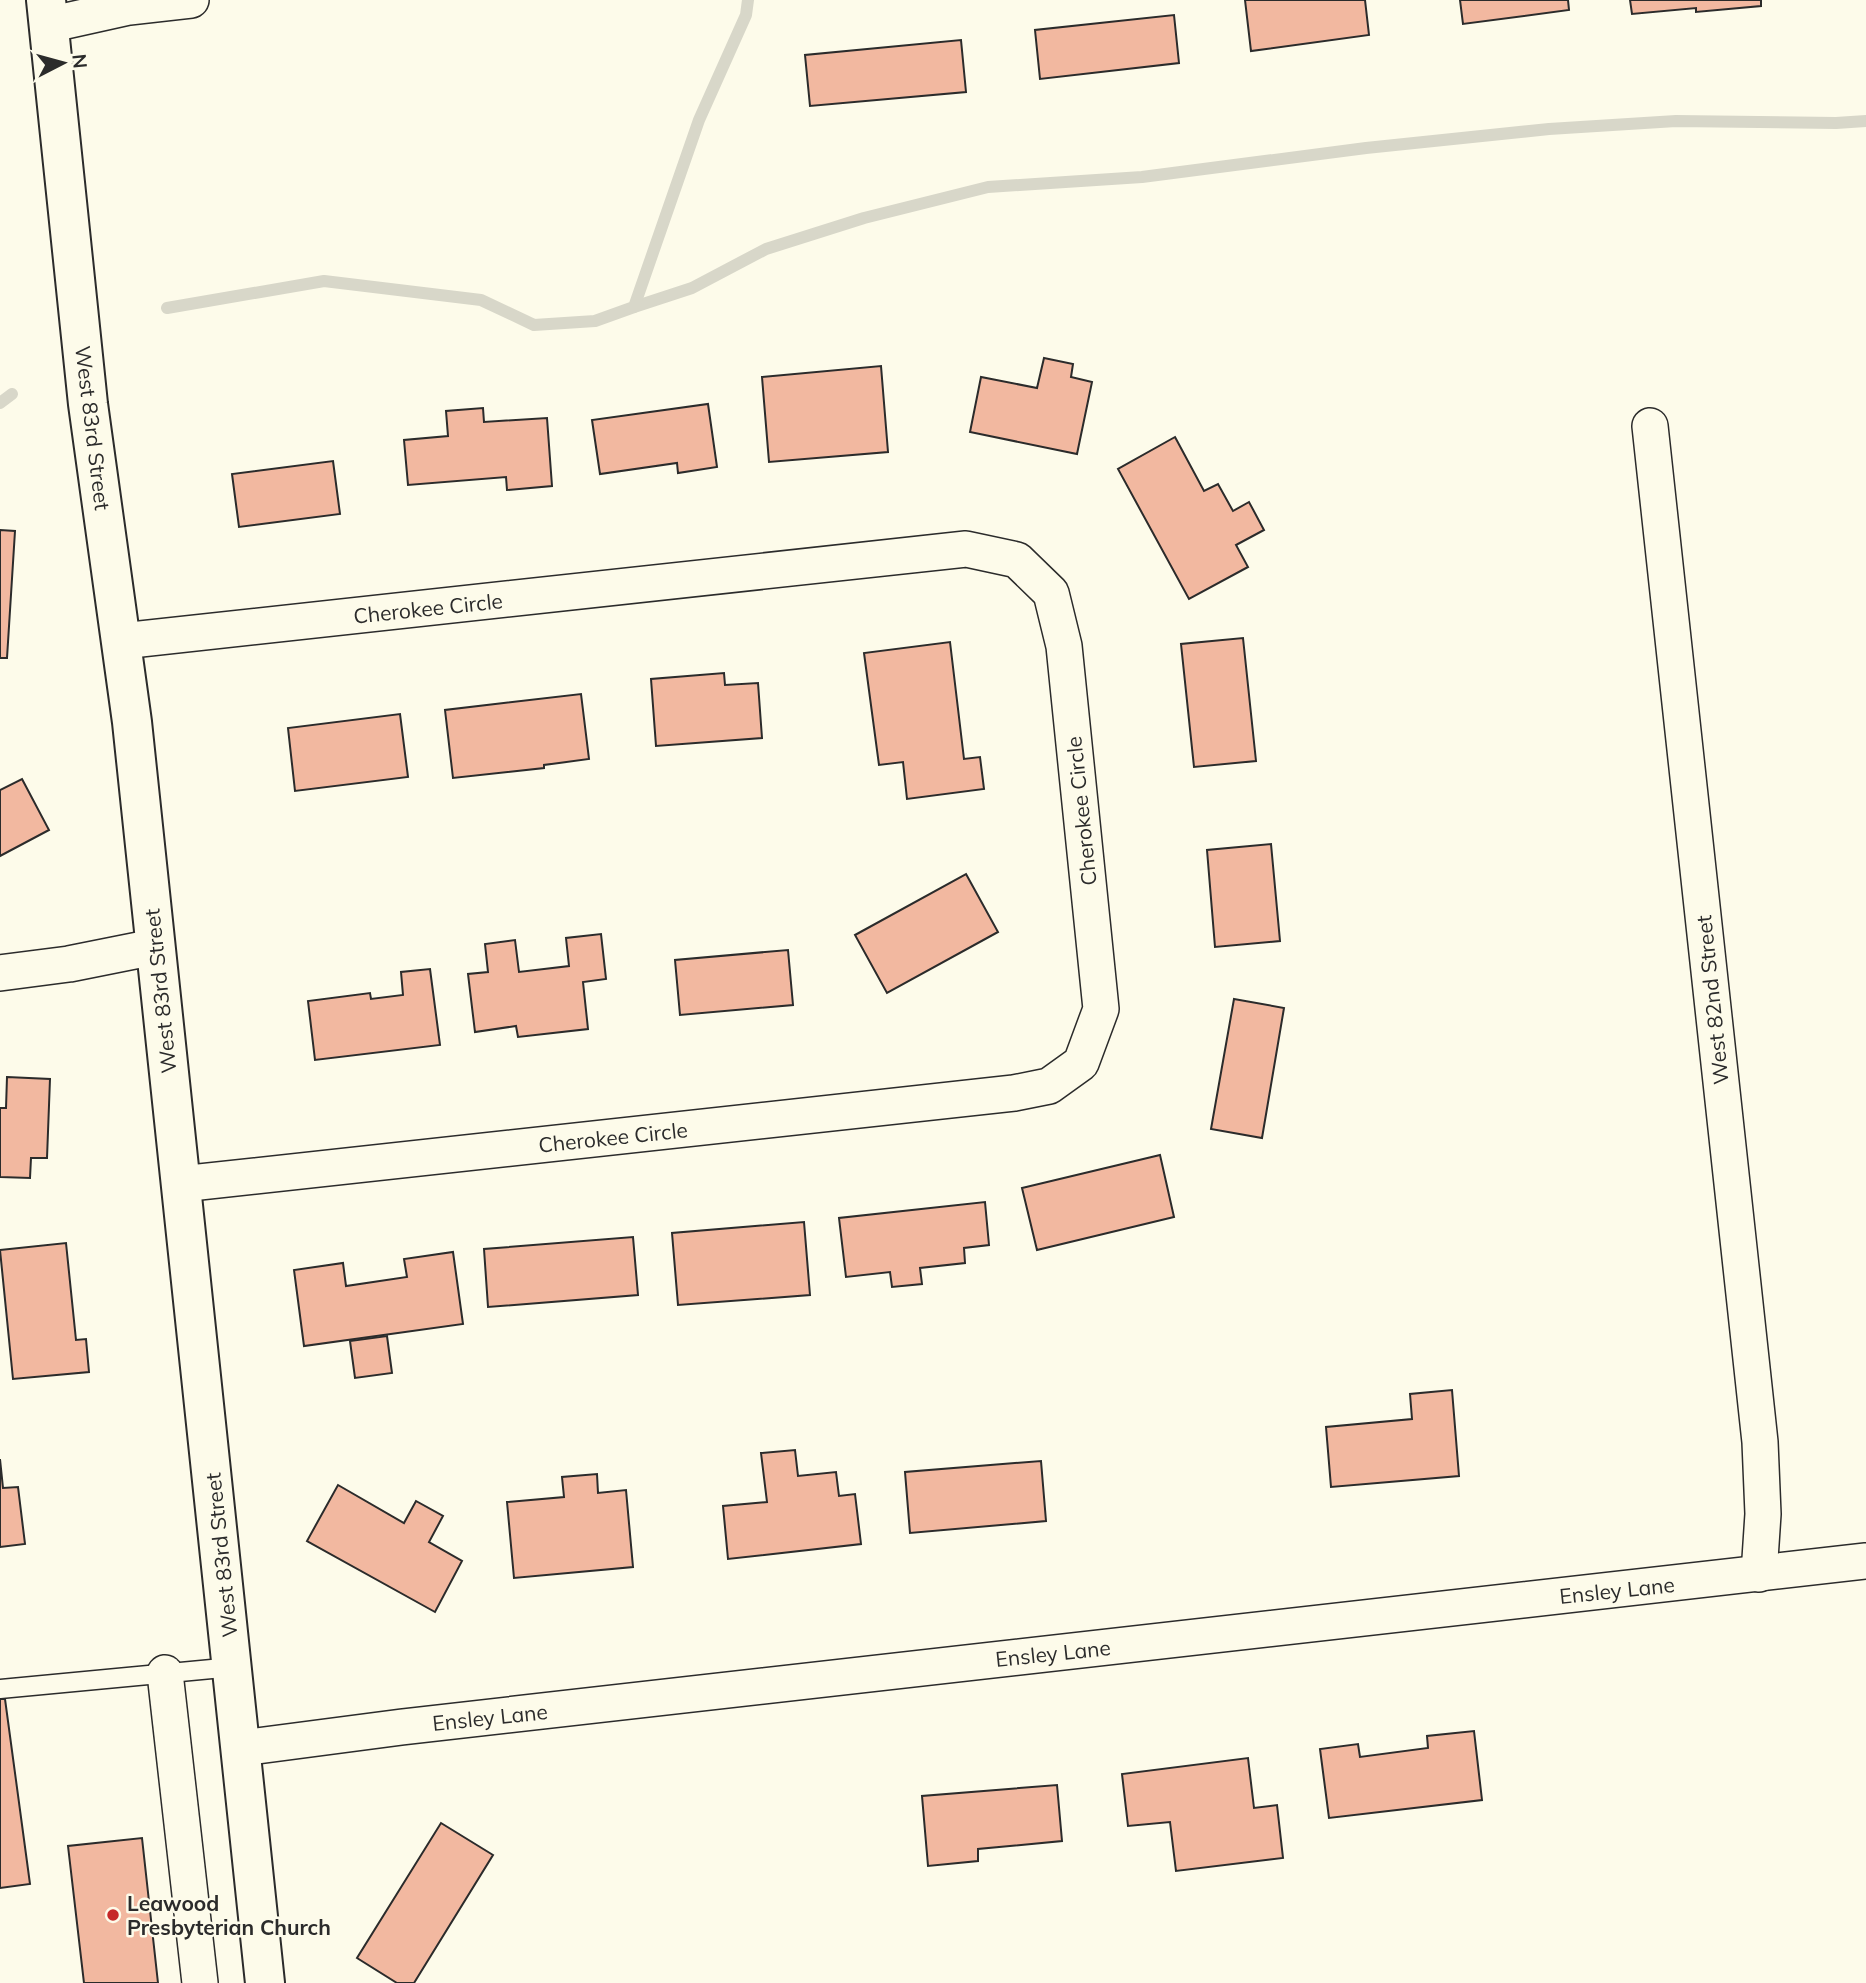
<svg xmlns="http://www.w3.org/2000/svg" width="1866" height="1983" font-family="Mulish,sans-serif">
  <rect width="100%" height="100%" fill="#fdfbea"/>
  <g fill="none" stroke-linecap="round" stroke-linejoin="round">
    <g stroke="#d8d7c9" stroke-width="12">
      <path d="M634,307L692,288L766,249L864,218L988,187L1142,177L1366,148L1549,129L1676,121L1836,123L1866,121"/>
      <path d="M167,308L324,281L481,300L534,325L595,321L634,307L699,120L746,15L748,0"/>
      <path d="M0,403L12,394"/>
    </g>
  </g>
  <g fill="#f2b8a0" stroke="#2b2b2b" stroke-width="2">
    <path d="M1245,0H1365L1369,35L1251,51Z"/>
    <path d="M1460,0H1568L1569,10L1463,24Z"/>
    <path d="M1630,0H1761V6L1696,12V8L1632,14Z"/>
    <path d="M1174,15L1179,63L1040,79L1035,30Z"/>
    <path d="M961,40L966,92L810,106L805,55Z"/>
    <path d="M1044,358L1073,364L1071,377L1092,382L1077,454L970,432L981,377L1037,388Z"/>
    <path d="M881,366L888,452L769,462L762,377Z"/>
    <path d="M708,404L717,467L678,473L677,463L600,474L592,420Z"/>
    <path d="M483,408L484,422L547,418L552,486L507,490L506,477L408,485L404,440L448,436L446,411Z"/>
    <path d="M1175,437L1204,491L1218,484L1233,511L1249,502L1264,530L1236,545L1248,567L1189,599L1118,469Z"/>
    <path d="M333,461L340,514L239,527L232,474Z"/>
    <path d="M0,530L15,531L7,658H0Z"/>
    <path d="M1243,638L1256,761L1194,767L1181,644Z"/>
    <path d="M950,642L964,759L980,757L984,789L907,799L903,762L879,765L864,653Z"/>
    <path d="M724,673L725,685L758,683L762,738L656,746L651,679Z"/>
    <path d="M581,694L589,759L544,765V768L453,778L445,710Z"/>
    <path d="M400,714L408,777L295,791L288,728Z"/>
    <path d="M22,779L49,830L0,856V790Z"/>
    <path d="M1271,844L1280,941L1215,947L1207,850Z"/>
    <path d="M966,874L998,932L887,993L855,935Z"/>
    <path d="M601,934L606,979L583,982L588,1029L518,1037L516,1026L475,1032L468,974L488,972L485,944L515,940L519,972L569,966L566,938Z"/>
    <path d="M788,950L793,1005L680,1015L675,960Z"/>
    <path d="M430,969L440,1045L315,1060L308,1001L370,993L371,999L403,995L401,972Z"/>
    <path d="M1234,999L1284,1008L1262,1138L1211,1129Z"/>
    <path d="M7,1077L50,1079L47,1158H31L30,1178L0,1177V1108H6Z"/>
    <path d="M1160,1155L1174,1217L1037,1250L1022,1188Z"/>
    <path d="M985,1202L989,1245L964,1248L965,1263L920,1268L922,1284L892,1287L890,1272L846,1277L839,1218Z"/>
    <path d="M804,1222L810,1295L678,1305L672,1233Z"/>
    <path d="M633,1237L638,1295L488,1307L484,1249Z"/>
    <path d="M66,1243L76,1340L86,1339L89,1372L13,1379L0,1250Z"/>
    <path d="M453,1252L463,1324L304,1346L294,1270L343,1263L346,1286L407,1277L404,1259Z"/>
    <path d="M387,1336L392,1373L355,1378L350,1341Z"/>
    <path d="M1452,1390L1459,1476L1331,1487L1326,1427L1412,1419L1410,1394Z"/>
    <path d="M795,1450L798,1476L836,1472L839,1496L855,1494L861,1544L728,1559L723,1506L767,1502L761,1453Z"/>
    <path d="M0,1459L3,1488L18,1487L25,1544L0,1547Z"/>
    <path d="M1041,1461L1046,1521L910,1533L905,1472Z"/>
    <path d="M597,1474L598,1493L626,1490L633,1567L514,1578L507,1502L564,1497L562,1477Z"/>
    <path d="M338,1485L404,1523L416,1501L443,1516L429,1542L462,1561L435,1612L307,1541Z"/>
    <path d="M0,1699H5L30,1884L0,1888Z"/>
    <path d="M1474,1731L1482,1800L1329,1818L1320,1749L1358,1744L1360,1757L1428,1748L1427,1736Z"/>
    <path d="M1248,1758L1254,1808L1277,1805L1283,1858L1176,1871L1170,1822L1128,1826L1122,1774Z"/>
    <path d="M1057,1785L1062,1841L978,1849V1861L928,1866L922,1796Z"/>
    <path d="M441,1823L493,1855L414,1983H397L357,1958Z"/>
    <path d="M142,1838L158,1983H84L68,1846Z"/>
  </g>
  <g fill="none" stroke-linecap="round" stroke-linejoin="round">
    <g stroke="#2b2b2b" stroke-width="21">
      <path id="lane" d="M0,1689L233,1667"/>
    </g>
    <g stroke="#2b2b2b" stroke-width="38">
      <g id="street">
        <path d="M48,25L129,7L191,0"/>
        <path d="M1650,426L1760,1442L1763,1514L1759,1574"/>
        <path d="M122,641L966,549L1017,560L1051,593L1064,646L1101,1009L1081,1063L1049,1086L1014,1093L181,1184"/>
        <path d="M0,973L69,964L154,947"/>
        <path d="M165,1673L200,1983"/>
        <path d="M241,1748L402,1727L1866,1561"/>
      </g>
    </g>
    <g stroke="#2b2b2b" stroke-width="42">
      <path id="secondary" d="M46,0L88,404L132,722L265,1983"/>
    </g>
    <use href="#lane" stroke="#fdfbea" stroke-width="18"/>
    <use href="#street" stroke="#fdfbea" stroke-width="35"/>
    <use href="#secondary" stroke="#fdfbea" stroke-width="38"/>
  </g>
  <circle fill="#c62828" stroke="#fdfbea" stroke-width="2.5" cx="113" cy="1915" r="7"/>
  <g text-anchor="middle" dominant-baseline="central" stroke-width="5" stroke-linejoin="round" paint-order="stroke">
    <g font-size="21" fill="#2b2b2b" stroke="#fdfbea">
      <text transform="translate(93 428) rotate(83)">West 83rd Street</text>
      <text transform="translate(428 608) rotate(-6)">Cherokee Circle</text>
      <text transform="translate(1081 811) rotate(-96)">Cherokee Circle</text>
      <text transform="translate(160 991) rotate(-96)">West 83rd Street</text>
      <text transform="translate(1712 1000) rotate(-96)">West 82nd Street</text>
      <text transform="translate(613 1137) rotate(-6)">Cherokee Circle</text>
      <text transform="translate(221 1555) rotate(-96)">West 83rd Street</text>
      <text transform="translate(1617 1590) rotate(-6)">Ensley Lane</text>
      <text transform="translate(1053 1653) rotate(-6)">Ensley Lane</text>
      <text transform="translate(490 1717) rotate(-6)">Ensley Lane</text>
    </g>
    <g font-size="21" font-weight="bold" fill="#2b2b2b" stroke="#fdfbea" text-anchor="start">
      <text x="127" y="1903">Leawood<tspan x="127" dy="24">Presbyterian Church</tspan></text>
    </g>
  </g>
  <g transform="translate(63 63) rotate(84)" stroke="#fdfbea" stroke-width="5" paint-order="stroke">
  <path d="M0-5L12 26L0 18L-12 26Z" fill="#2b2b2b"/>
  <text y="-10" font-size="19" font-weight="bold" text-anchor="middle" fill="#2b2b2b">N</text>
  </g>
</svg>
